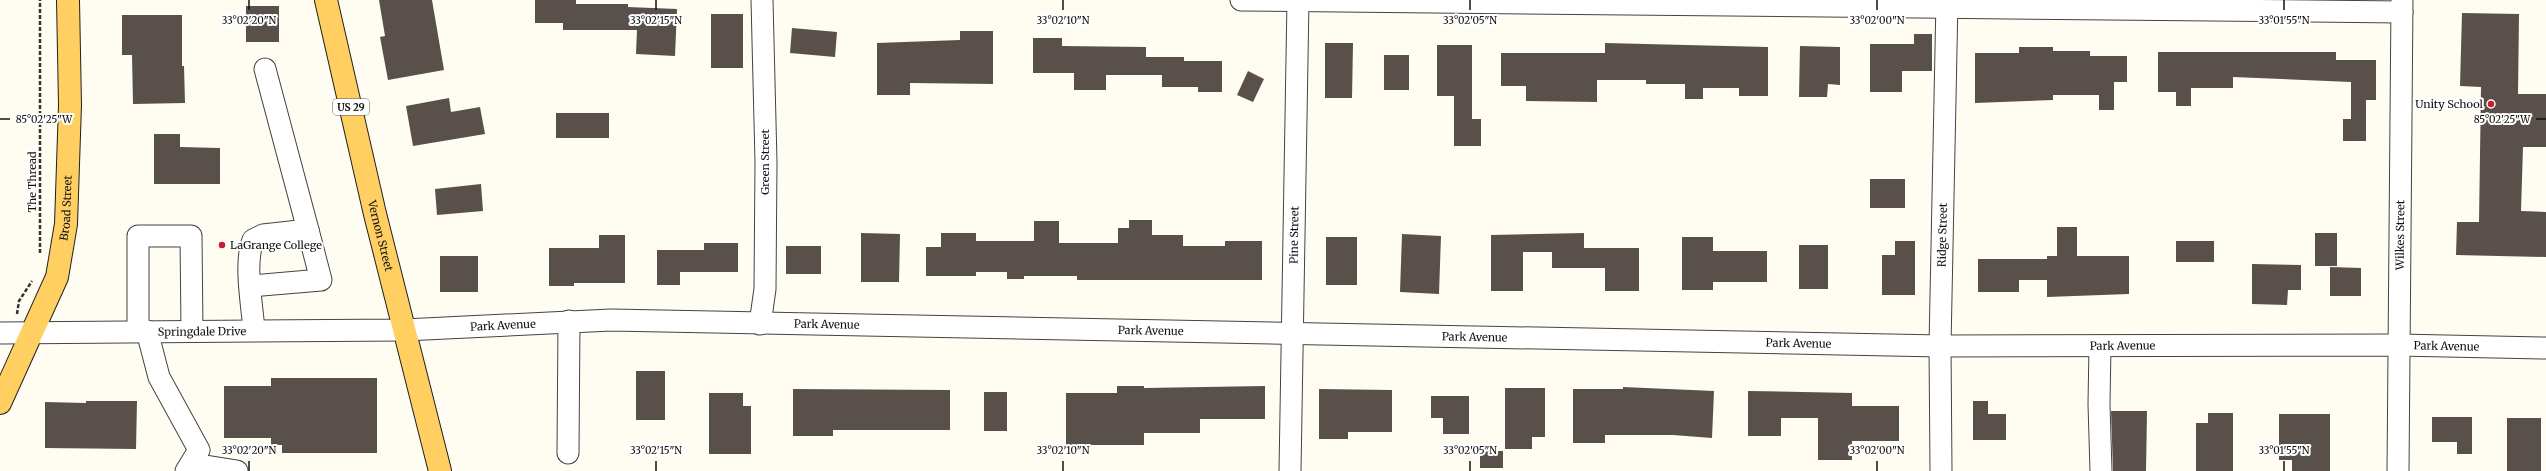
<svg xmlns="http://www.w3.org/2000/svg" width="2546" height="471" font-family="Merriweather,serif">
  <rect width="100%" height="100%" fill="#fffcf2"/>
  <g fill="#59504b">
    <path d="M379,0H432L444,70L388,80L380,37L385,36Z"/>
    <path d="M535,0H576V4H628V7L677,9L675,56L636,54L637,30H563V23H535Z"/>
    <rect x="246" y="6" width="33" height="36"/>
    <path d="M2462,13L2519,14L2518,94H2546V147H2523L2521,211L2546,212V257L2456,255L2457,222H2479L2481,87L2460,86Z"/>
    <rect x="711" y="14" width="32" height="54"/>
    <path d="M122,15H182V66H184L185,103L133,104L132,55H122Z"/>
    <path d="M792,28L837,32L835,57L790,53Z"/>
    <path d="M960,31H993V84L910,83V95H877V43L960,40Z"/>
    <path d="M1914,34H1932V71H1902V92H1870V44H1914Z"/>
    <path d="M1033,38H1062V46L1146,47V57H1184V61H1222V92H1198V87H1162V75H1106V90H1074V73H1033Z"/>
    <path d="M1325,43H1353L1352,98H1325Z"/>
    <path d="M1605,43L1768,47V96H1739V88H1703V99H1685V84H1646V80H1597V102L1526,101V86H1501V53H1605Z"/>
    <path d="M1437,45H1472V119H1481V146H1454V96H1437Z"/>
    <path d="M1800,46L1840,47V85L1828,84L1827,97H1799Z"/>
    <path d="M2019,47H2053V51H2090V56H2127V82H2114V110H2099V95H2053V100L1975,103V53H2019Z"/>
    <path d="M2158,52H2336V60H2376V100H2366V141H2343V119H2351V82L2233,77V88H2191V106H2176V92H2158Z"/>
    <rect x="1384" y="55" width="25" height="35"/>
    <path d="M1248,71L1264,79L1253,102L1237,95Z"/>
    <path d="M449,98L451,112L480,107L485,134L413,146L406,106Z"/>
    <rect x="556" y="113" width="53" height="25"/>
    <path d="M154,134H180V147L220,148V184H154Z"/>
    <rect x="1870" y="179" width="35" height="29"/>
    <path d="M481,184L483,211L437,215L435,189Z"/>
    <path d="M1129,220H1152V235H1183V246H1225V241H1262V280H1077V276H1024V279H1007V272H976V276H926V247H941V233H976V241H1034V221H1059V243H1118V228H1129Z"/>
    <path d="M2057,227H2077V256H2129V294L2047,297V280H2019V292H1978V259H2047V256H2057Z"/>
    <path d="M861,233L900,234L899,282H861Z"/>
    <path d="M1584,233V248H1639V291H1605V268H1552V252H1523V291H1491V235Z"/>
    <rect x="2315" y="233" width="22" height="33"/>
    <path d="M1402,234L1441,236L1439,294L1400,292Z"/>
    <path d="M599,235H625V283H574V286H549V248H599Z"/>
    <rect x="1326" y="237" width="31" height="48"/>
    <path d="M1682,237H1713V251H1767V282H1713V290H1682Z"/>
    <path d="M1895,241H1915V295H1882V255H1895Z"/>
    <rect x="2176" y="241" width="38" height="21"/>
    <path d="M704,243H738V272H680V285H657V250H704Z"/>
    <rect x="1799" y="245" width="29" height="44"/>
    <rect x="786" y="246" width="35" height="28"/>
    <rect x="440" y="256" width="38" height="36"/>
    <path d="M2252,264L2301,265V290H2288L2287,305L2252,304Z"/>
    <path d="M2330,267L2361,268V296H2330Z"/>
    <rect x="636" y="371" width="29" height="49"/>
    <path d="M271,378H377V453H282V445H271V438H224V386H271Z"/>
    <path d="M1117,386H1144V388L1265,386V419H1200V433H1144V445H1090V451H1066V393H1117Z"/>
    <path d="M1623,387L1714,391L1712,438L1673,435H1605V443H1573V389H1623Z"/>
    <path d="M1505,388H1545V437H1532V449H1505Z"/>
    <path d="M793,389L950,390V430H833V436H793Z"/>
    <path d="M1319,389L1392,390V432H1348V439H1319Z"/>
    <path d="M1748,391L1852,393V406H1899V441H1852V460H1818V418H1781V436H1748Z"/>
    <rect x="984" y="392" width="23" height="39"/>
    <path d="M709,393H743V406H751V454H709Z"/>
    <path d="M1431,396H1469V434H1443V418H1431Z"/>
    <path d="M86,401H137L136,449L45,448V402L86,403Z"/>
    <path d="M1973,401H1988V414H2006V440H1973Z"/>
    <path d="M2111,411H2147L2146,471H2113Z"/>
    <path d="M2208,413H2233V471H2196V423H2208Z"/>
    <path d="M2279,414H2330V471H2292V460H2279Z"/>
    <path d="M2432,417H2472V454H2457V442H2432Z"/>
    <rect x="2507" y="418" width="34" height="53"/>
    <rect x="1480" y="451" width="23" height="17"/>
  </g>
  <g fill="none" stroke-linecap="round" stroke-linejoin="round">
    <g stroke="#434343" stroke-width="23">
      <g id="minor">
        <path d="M1241,0L2402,12"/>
        <path d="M265,69L308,230"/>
        <path d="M251,286L321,280L308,230L263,235L253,240C244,264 252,304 254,330"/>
        <path d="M760,324L765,289L766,162L762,0"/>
        <path d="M138,331V236H191L192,331"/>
        <path d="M147,331L159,377L199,450L186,471"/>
        <path id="s1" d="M0,333L404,330L611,320L1940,346L2398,345L2546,348"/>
        <path d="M2100,346L2099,404L2101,471"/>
        <path d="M568,453L569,321"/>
        <path d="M193,464L237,471"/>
        <path id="s2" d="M1290,471L1298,0"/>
        <path id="s3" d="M1941,471L1940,346L1947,0"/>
        <path id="s4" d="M2398,471L2402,0"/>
      </g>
    </g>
    <g stroke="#212121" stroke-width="24">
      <g id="major">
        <path id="s5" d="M326,0L375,214L440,471"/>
        <path id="s6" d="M0,403L57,277L66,224L70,105L68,0"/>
      </g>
    </g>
    <g stroke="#323232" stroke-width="2.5" stroke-dasharray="4 2" stroke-linecap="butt">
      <path d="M40,253V0"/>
      <path d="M17,314L19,301L32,281"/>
    </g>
    <use href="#minor" stroke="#fff" stroke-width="21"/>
    <use href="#major" stroke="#ffcf62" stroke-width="22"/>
  </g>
  <path fill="none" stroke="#101010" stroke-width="1.5" d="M249,0V10M656,0V10M1063,0V10M1470,0V10M1877,0V10M2284,0V10M0,119H10M2536,119H2546M249,461V471M656,461V471M1063,461V471M1470,461V471M1877,461V471M2284,461V471"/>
  <g fill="#cb1c2f" stroke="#fff" stroke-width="1.5">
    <circle cx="2491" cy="104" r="4"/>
    <circle cx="222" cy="245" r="4"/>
  </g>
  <g text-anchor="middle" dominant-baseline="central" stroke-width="4" stroke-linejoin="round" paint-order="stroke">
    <rect fill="#fff" stroke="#585858" stroke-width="1" x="333" y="99" width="36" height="16" rx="3"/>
    <g font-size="10" font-weight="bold" fill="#101010">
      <text x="351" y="107">US 29</text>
    </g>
    <g font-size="11" fill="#101010" stroke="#fff" text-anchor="end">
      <text x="2483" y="104">Unity School</text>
      <text x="230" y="245" text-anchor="start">LaGrange College</text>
    </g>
    <g font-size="11" fill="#101010" stroke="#fff">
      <text transform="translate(765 162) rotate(-90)">Green Street</text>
      <text transform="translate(32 182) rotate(-90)">The Thread</text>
      <text stroke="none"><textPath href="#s6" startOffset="208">Broad Street</textPath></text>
      <text stroke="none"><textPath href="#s2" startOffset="236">Pine Street</textPath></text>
      <text stroke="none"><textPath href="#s3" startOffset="236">Ridge Street</textPath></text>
      <text stroke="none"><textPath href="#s4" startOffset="236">Wilkes Street</textPath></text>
      <text stroke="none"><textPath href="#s5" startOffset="242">Vernon Street</textPath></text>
      <text stroke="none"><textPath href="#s1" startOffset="503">Park Avenue</textPath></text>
      <text stroke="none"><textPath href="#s1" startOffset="827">Park Avenue</textPath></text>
      <text stroke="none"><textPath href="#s1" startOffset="202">Springdale Drive</textPath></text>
      <text stroke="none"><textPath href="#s1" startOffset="1151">Park Avenue</textPath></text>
      <text stroke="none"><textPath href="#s1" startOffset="1475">Park Avenue</textPath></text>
      <text stroke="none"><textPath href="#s1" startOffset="1799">Park Avenue</textPath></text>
      <text stroke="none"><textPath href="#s1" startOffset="2123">Park Avenue</textPath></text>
      <text stroke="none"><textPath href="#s1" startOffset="2447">Park Avenue</textPath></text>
    </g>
  </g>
  <g font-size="10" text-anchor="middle" fill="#101010" stroke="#fff" stroke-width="4" stroke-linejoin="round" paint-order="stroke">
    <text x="249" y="24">33°02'20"N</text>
    <text x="656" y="24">33°02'15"N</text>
    <text x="1063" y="24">33°02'10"N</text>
    <text x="1470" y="24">33°02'05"N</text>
    <text x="1877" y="24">33°02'00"N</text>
    <text x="2284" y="24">33°01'55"N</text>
    <text x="2502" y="123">85°02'25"W</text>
    <text x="44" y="123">85°02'25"W</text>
    <text x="249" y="454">33°02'20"N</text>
    <text x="656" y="454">33°02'15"N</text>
    <text x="1063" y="454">33°02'10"N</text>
    <text x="1470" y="454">33°02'05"N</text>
    <text x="1877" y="454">33°02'00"N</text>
    <text x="2284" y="454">33°01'55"N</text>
  </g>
</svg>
